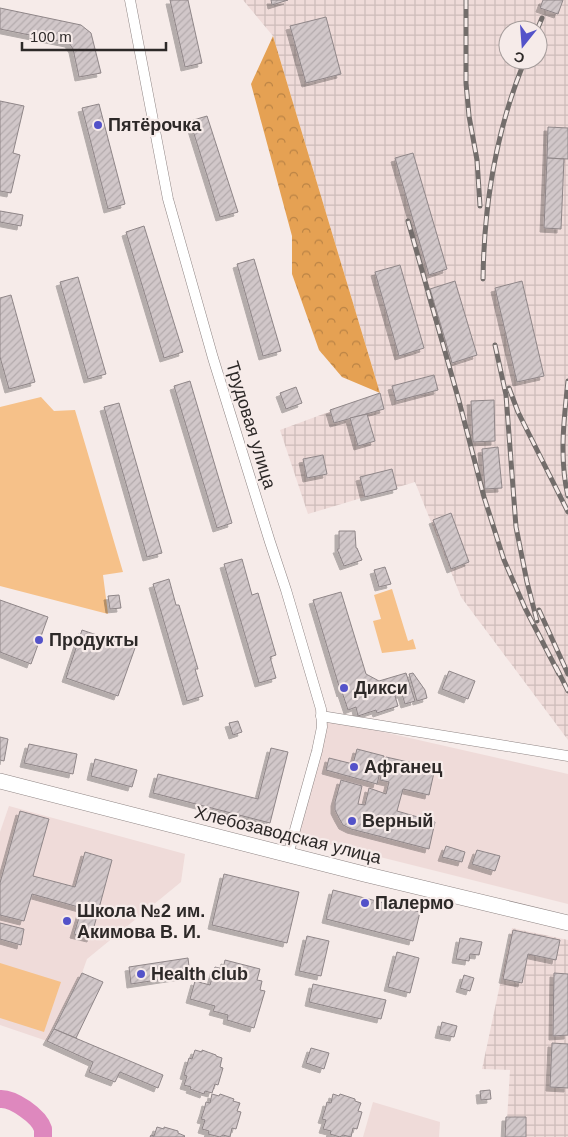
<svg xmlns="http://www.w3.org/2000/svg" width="568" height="1137" font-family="Arial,sans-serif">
  <defs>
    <pattern id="industrial-grid" width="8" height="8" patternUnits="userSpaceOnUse" patternTransform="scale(1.25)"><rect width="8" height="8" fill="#efdbd9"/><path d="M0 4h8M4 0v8" fill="none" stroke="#cdbcba"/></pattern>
    <pattern id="forest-crowns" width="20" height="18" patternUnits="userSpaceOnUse" patternTransform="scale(1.25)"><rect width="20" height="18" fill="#e5a153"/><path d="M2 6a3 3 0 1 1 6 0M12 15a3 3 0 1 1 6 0" fill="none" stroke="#ba8345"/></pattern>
    <pattern id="building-hatch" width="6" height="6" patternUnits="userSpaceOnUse" patternTransform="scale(1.25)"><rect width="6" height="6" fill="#d1c7c9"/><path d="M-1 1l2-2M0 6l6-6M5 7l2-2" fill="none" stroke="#b4abad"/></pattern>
    <filter id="shadow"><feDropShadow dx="-4" dy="4" stdDeviation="0" flood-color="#0004"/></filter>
  </defs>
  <rect width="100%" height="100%" fill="#f6ebe9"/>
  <g fill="#efdbd9">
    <path d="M326,719L568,774V904L296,836Z"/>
    <path d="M9,806L185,854L181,882L87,959L82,973L47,1041L0,1025V832Z"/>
    <path d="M373,1102L440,1122L439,1137H363Z"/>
  </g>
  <g fill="url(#industrial-grid)" fill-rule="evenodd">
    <path d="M243,0H568V740L461,597L415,482L308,514L280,430L380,393L273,36ZM508,30H538V60H508Z"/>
    <path d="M512,928L568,940V1137H506L510,1070L482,1069Z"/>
  </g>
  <path fill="url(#forest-crowns)" d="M273,36L380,393L342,377L319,350L292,274V236L251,84Z"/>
  <g fill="#f6c189">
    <path d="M41,397L54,411L75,410L123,572L103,575L108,614L0,586V407Z"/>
    <path d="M392,589L408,641L413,639L416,649L382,653L373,621L381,619L374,595Z"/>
    <path d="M0,963L61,982L44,1032L0,1018Z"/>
  </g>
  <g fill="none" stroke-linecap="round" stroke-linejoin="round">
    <path stroke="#de88be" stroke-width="18" d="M0,1099C13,1098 39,1116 43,1129C43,1131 43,1134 43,1137"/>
  </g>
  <g fill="url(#building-hatch)" stroke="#8f8688" filter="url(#shadow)">
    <path d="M170,0H188L202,63L185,67Z"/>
    <path d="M271,0H288L272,5Z"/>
    <path d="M543,0H563L558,14L540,8Z"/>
    <path d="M0,8L81,25L91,33L101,73L79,77L73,49L69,43L0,29Z"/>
    <path d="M326,17L341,74L306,83L290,26Z"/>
    <path d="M0,101L24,106L13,153L20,155L11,193L0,191Z"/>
    <path d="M99,104L125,204L108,209L82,108Z"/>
    <path d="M207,116L238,212L220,217L190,121Z"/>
    <path d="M548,127L568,128V159L547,158Z"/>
    <path d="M413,153L447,269L429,275L395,158Z"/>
    <path d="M547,158L564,159L561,229L544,228Z"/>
    <path d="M0,211L23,215L21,226L0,222Z"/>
    <path d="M144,226L183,352L164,358L126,232Z"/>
    <path d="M254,259L281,351L263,356L237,264Z"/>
    <path d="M400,265L424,348L399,356L375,272Z"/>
    <path d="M78,277L106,374L88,379L60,282Z"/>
    <path d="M455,281L477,355L452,363L430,289Z"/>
    <path d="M522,281L544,376L517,382L495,288Z"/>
    <path d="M11,295L35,382L9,389L0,357V298Z"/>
    <path d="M434,375L438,390L396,401L392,386Z"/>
    <path d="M190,381L232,523L217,528L174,386Z"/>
    <path d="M296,387L302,403L286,409L280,393Z"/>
    <path d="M380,393L384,409L334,423L330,410Z"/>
    <path d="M494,400L495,441L473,442L471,401Z"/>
    <path d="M119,403L162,553L147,557L104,407Z"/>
    <path d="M367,414L375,441L358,446L350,418Z"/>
    <path d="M498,447L502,488L485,489L482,449Z"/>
    <path d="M323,455L327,474L307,478L303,459Z"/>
    <path d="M392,469L397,489L365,497L360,477Z"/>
    <path d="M451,513L469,562L451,569L433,520Z"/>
    <path d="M339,531H355L356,548H357L362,560L344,566L337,549H339Z"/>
    <path d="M242,559L252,595L258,593L276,655L270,657L276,678L259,683L224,564Z"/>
    <path d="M385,567L391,584L379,587L374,570Z"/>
    <path d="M169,579L176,605H179L198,669H195L203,696L187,701L153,584Z"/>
    <path d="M341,592L366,674L379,681L406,673L415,701L405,704L402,694L395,696L398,706L377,713L376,710L358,716L356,707L348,710L342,692L341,693L313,600Z"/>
    <path d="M119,595L121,608L110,609L108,596Z"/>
    <path d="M0,600L48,617L31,664L0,652Z"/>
    <path d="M82,630L135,648L118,696L66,678Z"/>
    <path d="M449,671L475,681L468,699L442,689Z"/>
    <path d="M413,673L425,690L427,698L417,701L409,674Z"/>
    <path d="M238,721L242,732L233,735L229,723Z"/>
    <path d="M0,737L8,739L4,761L0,760Z"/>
    <path d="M29,744L77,754L73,774L24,763Z"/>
    <path d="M271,748L288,752L270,823L153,793L158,774L258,799Z"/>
    <path d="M357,749L384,756L377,784L326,770L329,758L353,764Z"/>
    <path d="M386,757L435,768L429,795L403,789L397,811L435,822L429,849L351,829L343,825L339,818L335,810V802L341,780L362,786L358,804L365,805L369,788L386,794L389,782L380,780Z"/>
    <path d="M95,759L137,770L132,787L91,776Z"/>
    <path d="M20,811L49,819L33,876L75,887L85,852L112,860L91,938L74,934L82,908L32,894L24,921L0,915V883Z"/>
    <path d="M446,846L465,852L462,862L442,857Z"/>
    <path d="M477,850L500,856L495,871L472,864Z"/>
    <path d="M224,874L299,892L287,943L212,925Z"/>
    <path d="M333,890L420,912L413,941L326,919Z"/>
    <path d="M0,923L24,929L21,945L0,939Z"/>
    <path d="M513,930L560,940L556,960L528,954L522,983L503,979Z"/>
    <path d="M307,936L329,941L321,976L299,971Z"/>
    <path d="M460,938L482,942L479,955L470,954L469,961L456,959Z"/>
    <path d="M397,952L419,958L410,993L388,987Z"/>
    <path d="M188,958L190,975L131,984L129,967Z"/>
    <path d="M225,960L260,969L257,980L262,981L260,990L265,991L254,1028L227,1020L228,1015L213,1011L215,1006L190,999L195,981L210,985L215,967L223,969Z"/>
    <path d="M82,973L103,982L76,1038L54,1029Z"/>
    <path d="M554,973L568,974V1035L553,1036Z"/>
    <path d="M464,975L474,978L470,991L460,988Z"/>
    <path d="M313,984L386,1000L381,1019L309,1002Z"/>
    <path d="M442,1022L457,1026L454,1037L439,1034Z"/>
    <path d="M54,1029L163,1075L158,1088L120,1072L115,1082L89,1072L93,1062L47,1041Z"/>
    <path d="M552,1043L568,1044V1088L550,1087Z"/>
    <path d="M311,1048L329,1053L324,1069L306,1063Z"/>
    <path d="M195,1050L202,1052V1050L216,1055V1056L222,1058L220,1067L223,1068L218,1085L215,1084L212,1093L205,1091L204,1094L190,1089L191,1087L184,1085L187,1076L184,1075L189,1058L192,1059Z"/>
    <path d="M490,1090L491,1099L481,1100L480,1091Z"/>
    <path d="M212,1094L219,1096L220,1094L234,1099L233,1101L240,1103L237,1111L241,1112L236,1129L232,1128L230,1137L223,1135L220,1137L208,1134L209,1131L202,1129L205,1120L201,1119L204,1110L206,1102L210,1103Z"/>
    <path d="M333,1094L339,1096L340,1094L355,1099V1101L361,1103L358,1111L362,1112L357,1129L353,1128L351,1137L343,1135L340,1137L330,1134L331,1131L323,1129L326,1120L322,1119L325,1110L327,1102L331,1103Z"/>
    <path d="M506,1117H526V1137H505Z"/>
    <path d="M157,1127L164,1129V1127L178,1131V1133L185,1136L184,1137H150L151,1135L154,1136Z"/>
  </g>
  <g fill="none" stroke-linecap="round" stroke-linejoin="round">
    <g stroke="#8f8584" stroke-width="11">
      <g id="minor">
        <path d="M130,0L168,199L213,358L270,542L286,590L321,709L322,727L317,751L288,855"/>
        <path d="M321,716L568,756"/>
      </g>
    </g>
    <g stroke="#8f8584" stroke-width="16">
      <path id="secondary" d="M0,781L364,874L568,923"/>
    </g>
    <use href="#minor" stroke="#fff" stroke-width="10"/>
    <use href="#secondary" stroke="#fff" stroke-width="15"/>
    <g stroke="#736d6b" stroke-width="5">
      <g id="rail">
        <path d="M466,0V83L469,116L477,160L480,206"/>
        <path d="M537,30L542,18"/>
        <path d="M408,221L459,401L484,497L504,560L525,608L559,674"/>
        <path d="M483,279C484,204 496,130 525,60"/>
        <path d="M495,345L506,395L516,527L527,582L537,621"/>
        <path d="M568,381C564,419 559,458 568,496"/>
        <path d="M509,388L518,412L568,512"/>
        <path d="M539,610L568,674"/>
        <path d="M556,667L568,691"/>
      </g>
    </g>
    <use href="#rail" stroke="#f6ebe9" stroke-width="3" stroke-dasharray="9" stroke-linecap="butt"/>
  </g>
  <g fill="#5352c9" stroke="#f6ebe9" stroke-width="2">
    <circle cx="98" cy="125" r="5"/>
    <circle cx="39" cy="640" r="5"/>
    <circle cx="344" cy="688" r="5"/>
    <circle cx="354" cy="767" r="5"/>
    <circle cx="352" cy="821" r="5"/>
    <circle cx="365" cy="903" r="5"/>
    <circle cx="67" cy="921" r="5"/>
    <circle cx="141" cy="974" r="5"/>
  </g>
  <g text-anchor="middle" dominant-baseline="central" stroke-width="4.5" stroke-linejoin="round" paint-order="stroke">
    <g font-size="18" font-weight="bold" fill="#2d2928" stroke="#f6ebe9" text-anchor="start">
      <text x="108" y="125">Пятёрочка</text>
      <text x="49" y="640">Продукты</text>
      <text x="354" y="688">Дикси</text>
      <text x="364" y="767">Афганец</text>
      <text x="362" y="821">Верный</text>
      <text x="375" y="903">Палермо</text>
      <text x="77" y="911">Школа №2 им.<tspan x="77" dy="21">Акимова В. И.</tspan></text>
      <text x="151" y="974">Health club</text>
    </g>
    <g font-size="18" fill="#2d2928" stroke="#f6ebe9">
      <text transform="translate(251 425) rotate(73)">Трудовая улица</text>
      <text transform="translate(288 835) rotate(14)">Хлебозаводская улица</text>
    </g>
  </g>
  <g transform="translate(523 45) rotate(197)"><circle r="24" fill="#f6ebe9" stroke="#a69d9c"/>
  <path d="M0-4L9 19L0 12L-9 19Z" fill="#5352c9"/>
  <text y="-8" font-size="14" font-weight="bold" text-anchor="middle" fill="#2d2928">С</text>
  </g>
  <path d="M22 42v8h144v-8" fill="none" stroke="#2d2928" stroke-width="2.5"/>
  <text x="30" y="42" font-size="15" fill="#2d2928" stroke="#f6ebe9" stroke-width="4" paint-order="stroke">100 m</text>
</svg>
